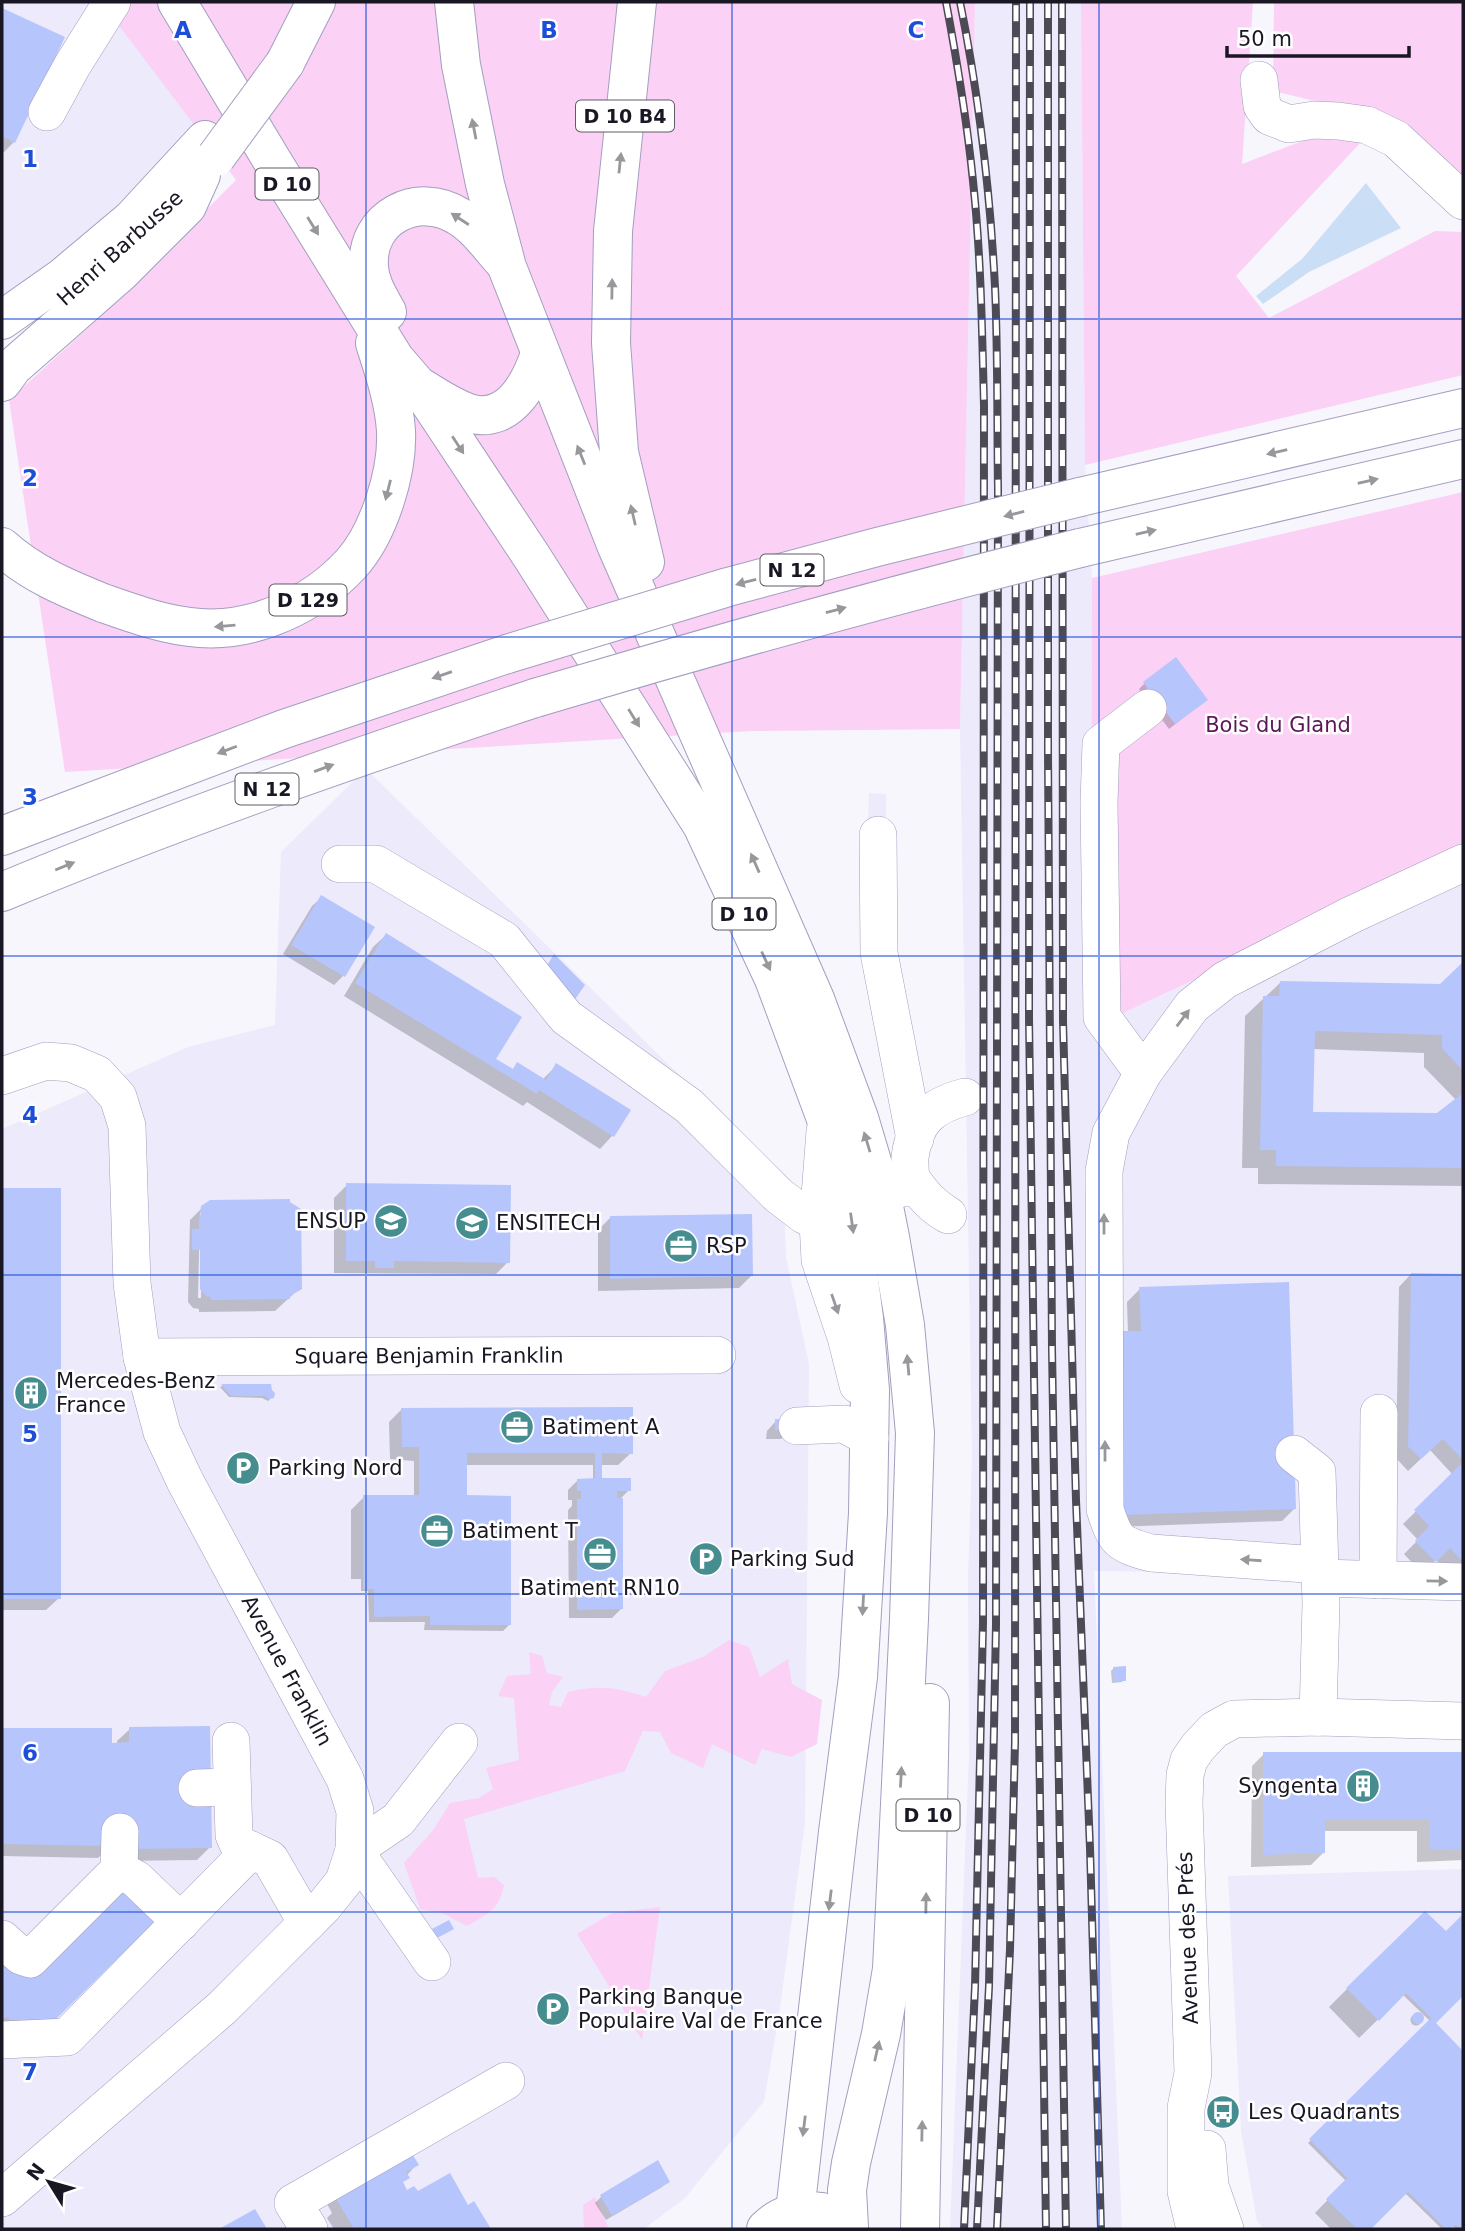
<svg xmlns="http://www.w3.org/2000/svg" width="1465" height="2231" font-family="'DejaVu Sans',sans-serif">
  <rect width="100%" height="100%" fill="#f7f6fd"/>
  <g fill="#eceafb">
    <path d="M2,2H102L197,126L122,204L56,260L2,298Z"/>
    <path d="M975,2H1081L1085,465L1092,578L1091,1028L1463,854V1576L1094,1571L1122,2229H950L969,1754L968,1577L972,1459L960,729Z"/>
    <path d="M366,769L783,1176L786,1257L809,1364L805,1823L779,2015L764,2101L685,2198L644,2229H2V1129L188,1047L275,1025L281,852Z"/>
    <path d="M869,793L886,794V818H868Z"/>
    <path d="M1463,1869V2229H1264L1257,2221L1241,2131L1228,1876Z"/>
  </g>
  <g fill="#fbd1f6">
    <path d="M101,2H975L960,729L752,731L65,772L9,400L99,318L236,180Z"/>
    <path d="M1081,2H1253L1242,164L1313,137L1364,139L1236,276L1269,318L1435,231L1463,232V375L1085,465Z"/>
    <path d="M1274,2H1463V179L1408,141L1387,114L1374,109L1336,106L1273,91Z"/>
    <path d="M1463,492V854L1091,1028L1092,578Z"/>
    <path d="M729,1640L749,1647L760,1677L788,1659L792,1684L822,1700L817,1744L791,1757L762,1749L755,1765L712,1744L703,1768L671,1753L660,1732L643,1731L625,1771L464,1819L478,1878L494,1877L504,1885C499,1910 488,1914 467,1926L442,1913L420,1909L404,1863L434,1829L450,1803L479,1798L493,1789L486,1768L519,1760L514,1698L498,1696L507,1676L531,1674L529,1652L542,1656L547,1673L563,1677L552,1692L549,1705L561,1707L568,1692C602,1685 614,1687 646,1697L665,1671L703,1657Z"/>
    <path d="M660,1907L642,2040L577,1934L612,1913Z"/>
    <path d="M595,2197L609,2229H584L583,2205Z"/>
  </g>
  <path fill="#cadef6" d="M1366,183L1401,228L1309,272L1263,304L1256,296L1302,259Z"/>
  <g fill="#0003" fill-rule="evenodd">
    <path d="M2,10L62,38L14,142L2,154Z"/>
    <path d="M1145,683L1200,705L1169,729L1139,689Z"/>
    <path d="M322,897L343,976L334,985L283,954L312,906Z"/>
    <path d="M386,935L494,1059L512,1070L518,1064L542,1080L556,1066L629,1110L612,1136L600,1149L527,1102L523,1106L344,996L373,947Z"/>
    <path d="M1463,964V1186L1258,1184V1168H1242L1245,1016L1280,983L1440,985ZM1313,1049L1424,1053V1067L1456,1100L1438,1115L1311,1114Z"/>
    <path d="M347,1185L508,1262L496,1274L334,1273V1198Z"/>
    <path d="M2,1190H59V1598L46,1610H2Z"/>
    <path d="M203,1207L300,1288L275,1311L199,1312V1309L193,1308L188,1302L190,1220ZM200,1212H203L201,1298H198Z"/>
    <path d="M610,1218L751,1276L739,1288L598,1291V1230Z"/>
    <path d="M1411,1274L1463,1276V1565L1452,1575L1436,1560L1422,1573L1404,1554L1418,1540L1403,1524L1453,1475L1430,1450L1408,1471L1396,1458L1399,1287Z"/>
    <path d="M1140,1289L1295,1508L1282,1521L1112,1527L1128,1333L1127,1302Z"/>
    <path d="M270,1385L271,1398L268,1401L262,1398L229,1397L220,1387L222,1386Z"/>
    <path d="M402,1409L631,1453L618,1465H600V1477L629,1490L621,1498V1609L612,1618H569L568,1510L572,1506V1500H568V1490L578,1480H593V1465H465V1495L509,1625L503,1631L424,1630L425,1622H369L368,1591H361V1579H351V1510L364,1497H414V1461L390,1459L389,1422Z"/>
    <path d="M776,1421L791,1430L781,1439H766L767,1431Z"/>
    <path d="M1114,1668L1124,1680L1122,1682L1112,1683L1111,1671Z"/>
    <path d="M130,1729L210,1847L197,1860L117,1861L111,1845L98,1858L2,1856V1730H110L111,1745L117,1744V1741Z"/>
    <path d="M1264,1754H1463V1860L1417,1862V1831H1323L1324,1852L1311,1865L1251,1867L1252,1766Z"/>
    <path d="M1463,1917V1994L1434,2023L1463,2053V2229H1455L1452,2226L1449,2229H1442L1405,2193L1368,2229H1331L1315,2213L1346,2181L1308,2143L1430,2021L1403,1995L1359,2038L1329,2007L1359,1977L1446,1934Z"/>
    <path d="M2,1954L40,1969L41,2032H2Z"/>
    <circle cx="1416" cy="2020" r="5.5"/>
    <path d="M416,2165L401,2182L407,2193L468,2207L473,2204L489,2229H334L327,2218L332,2213L327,2204H319Z"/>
    <path d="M668,2181L662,2187L606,2220L595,2203L601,2197Z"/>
  </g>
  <g fill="#b6c5fc">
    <path d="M2,8L65,37L15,143L2,136Z"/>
    <path d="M1176,657L1208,700L1175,724L1143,682Z"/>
    <path d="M321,895L375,927L345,977L291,945Z"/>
    <path d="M386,933L522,1017L496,1059L513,1069L517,1062L546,1080L556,1063L631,1110L614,1137L539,1090L537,1094L355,983Z"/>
    <path d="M554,954L585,985L573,1002L539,979Z"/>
    <path d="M1463,962V1071L1442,1048V1035L1315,1031L1313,1112L1437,1113L1463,1093V1168L1276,1166V1150H1260L1263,996H1279L1280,981L1440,984Z"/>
    <path d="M346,1183L511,1185L510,1263L394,1261V1268H375V1261H346Z"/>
    <rect x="2" y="1188" width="59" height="411"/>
    <path d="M290,1199V1202L301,1209L302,1289L290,1296V1299L211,1300V1297L206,1296L200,1289V1250H192V1229H199L201,1206L210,1200Z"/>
    <path d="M752,1214L753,1276L610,1279V1216Z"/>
    <path d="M1411,1273L1463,1274V1460L1443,1439L1421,1459L1409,1447L1408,1449Z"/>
    <path d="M1289,1282L1296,1509L1124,1515L1117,1331H1141L1139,1287Z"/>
    <path d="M221,1384H271L272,1390L275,1393L274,1398L269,1399L265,1396H231Z"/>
    <path d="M633,1407V1454L602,1453V1478H631V1491H617L618,1498H623V1609L577,1610V1499H581V1491H577V1479L595,1478V1453H467V1495L511,1496V1625H430V1616L374,1617V1589H363V1495H419V1447H402L401,1408Z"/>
    <path d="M775,1419L793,1420V1431L775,1430Z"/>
    <path d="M1463,1462V1562L1450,1548L1436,1562L1415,1541L1429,1526L1414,1510Z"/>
    <path d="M1126,1666V1681H1114L1113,1667Z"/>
    <path d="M210,1726L212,1848L129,1849L112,1846L2,1844V1728H112V1743L129,1742V1727Z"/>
    <path d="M1263,1752H1463V1849L1429,1850V1819H1325V1853L1263,1855Z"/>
    <path d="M121,1887L155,1922L55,2020H9V2017L2,2018V1951Z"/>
    <path d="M1425,1911L1446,1931L1463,1914V1996L1436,2023L1463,2051V2229L1455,2225L1451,2229H1446L1408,2192L1371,2229H1357L1326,2199L1347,2178L1309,2139L1431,2018L1406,1993L1379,2021L1346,1988Z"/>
    <path d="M449,1920L454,1929L437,1938L432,1929Z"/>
    <circle cx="1418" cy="2018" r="6"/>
    <path d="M407,2146L419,2165L406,2172L410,2178L403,2182L407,2190L414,2186L418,2191L450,2173L468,2205L474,2201L491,2229H354L331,2190Z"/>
    <path d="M658,2160L670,2182L612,2216L600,2195Z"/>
    <path d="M255,2209L267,2229H219Z"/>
  </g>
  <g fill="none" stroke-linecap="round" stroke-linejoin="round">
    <g stroke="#a39ebf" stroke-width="38">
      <g id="minor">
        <path d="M1259,80L1262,106L1269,116L1289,124L1314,120L1338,121L1367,125L1396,139L1463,201"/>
        <path d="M47,112L72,66L112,2"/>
        <path d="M878,835L879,953L915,1139"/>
        <path d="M340,864H376L504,940L566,1017L689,1106L778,1195L804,1215L818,1222"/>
        <path d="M1143,1073L1102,1017L1099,803L1101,744L1148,708"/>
        <path id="s1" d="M2,1076L46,1061L71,1063L97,1074L118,1097L127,1126L132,1283L142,1357L162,1432L185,1481L345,1779L355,1811L354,1850L344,1881L324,1906L222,2008L2,2198"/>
        <path d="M825,1131L818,1222L820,1260L846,1337L858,1385"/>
        <path d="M911,1178C922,1194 932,1206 948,1215"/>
        <path d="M881,1192L903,1188C914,1174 909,1172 910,1157C915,1120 931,1106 965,1097"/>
        <path id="s2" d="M142,1357L717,1355"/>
        <path d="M797,1426L844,1424L870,1438"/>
        <path d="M1294,1454L1317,1472L1321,1603L1318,1717"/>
        <path d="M1319,1565L1151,1553C1118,1544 1115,1541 1105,1509L1104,1171L1111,1133L1143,1073L1192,1006L1225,980L1351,915L1463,863"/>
        <path d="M1320,1578L1463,1582"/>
        <path d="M1378,1580L1379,1413"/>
        <path d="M231,1741L234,1835L238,1844L270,1859L307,1923"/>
        <path d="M197,1788L232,1787"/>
        <path d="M119,1870L136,1879L181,1922"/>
        <path d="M2,1939L21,1956L30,1959L119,1870L120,1832"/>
        <path d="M432,1962L354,1850L398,1820L459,1742"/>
        <path d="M2,2040L67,2037L251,1850"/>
        <path d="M1207,2149L1210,2186L1225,2229"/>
        <path d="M309,2229L293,2203L506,2081"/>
        <path d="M1195,2229L1186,2191V2108L1193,2073L1184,1803L1185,1775L1189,1760L1198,1747L1214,1730L1234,1719L1318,1717L1463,1721"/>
      </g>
    </g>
    <g stroke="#a39ebf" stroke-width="40">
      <g id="major">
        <path d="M177,2L273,162L395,359L420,388L532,557L702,825L774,979L825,1116L850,1211L864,1318L870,1390L868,1513L858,1677L838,1832L795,2212"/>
        <path d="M454,2L461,65L485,184L507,267L617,547L815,999L859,1118L881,1192L890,1237L905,1325L915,1433L909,1619L892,1969L881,2034L851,2163L847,2190L849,2227"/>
        <path d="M637,2L613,231L611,343L619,452L645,562"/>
        <path d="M285,63L316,2"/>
        <path d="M387,312C379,297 370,284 369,267C365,217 418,191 458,216C477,227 490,247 504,262"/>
        <path d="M2,320L63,277L132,219L205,140"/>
        <path d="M2,382L13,367L120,273L187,206L201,175"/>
        <path d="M422,388C437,397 454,409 472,414C510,423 530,383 540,354"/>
        <path d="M2,547C32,574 66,588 103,603C134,614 167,626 200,628C256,632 314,604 351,564C379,533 398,472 396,431C394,400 384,372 375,343"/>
        <path d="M766,2229C782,2213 800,2209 822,2212"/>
        <path d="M920,2229L930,1703"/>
      </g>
    </g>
    <g stroke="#a39ebf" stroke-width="40">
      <g id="highway">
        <path d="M1080,497L1463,408"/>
        <path d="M1080,548L1463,459"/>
        <path d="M2,836L284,729L507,654"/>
        <path d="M2,892C177,819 356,757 535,698"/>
      </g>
    </g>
    <use href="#minor" stroke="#fff" stroke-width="37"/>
    <use href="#major" stroke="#fff" stroke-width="38"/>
    <use href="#highway" stroke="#fff" stroke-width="38"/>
    <g stroke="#4c4a55" stroke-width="8">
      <g id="rail">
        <path d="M946,2C957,61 967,121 973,181C981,255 982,330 984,405L983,1622L975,1987L964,2229"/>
        <path d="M960,2C979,96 990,191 995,287C998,354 997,422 998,489L996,1625L989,1986L977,2229"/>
        <path d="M1030,2L1029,1018L1046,2229"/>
        <path d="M1048,2V751L1052,1348L1066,2229"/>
        <path d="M1062,2L1063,1021L1076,1500L1090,1848L1101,2229"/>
        <path d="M997,2229L1010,1949L1015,1742L1016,2"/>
      </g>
    </g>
    <use href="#rail" stroke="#fff" stroke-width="5" stroke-dasharray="16" stroke-linecap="butt"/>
    <g stroke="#a39ebf" stroke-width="40" stroke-linecap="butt">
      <path id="major-bridge" d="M216,157L285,63"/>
    </g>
    <g stroke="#a39ebf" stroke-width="40" stroke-linecap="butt">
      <g id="highway-bridge">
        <path d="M507,654L728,587L877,547L1080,497"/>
        <path d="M535,698C716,644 897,594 1080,548"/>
      </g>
    </g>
    <use href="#major-bridge" stroke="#fff" stroke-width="38"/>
    <use href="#highway-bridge" stroke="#fff" stroke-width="38"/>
  </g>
  <defs><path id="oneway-solid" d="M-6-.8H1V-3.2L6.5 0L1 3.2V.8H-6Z" transform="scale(1.75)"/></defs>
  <g fill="#98979c">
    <use href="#oneway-solid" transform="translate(474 129) rotate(-101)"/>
    <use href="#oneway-solid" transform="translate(620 163) rotate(-84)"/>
    <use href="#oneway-solid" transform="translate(460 219) rotate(-147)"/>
    <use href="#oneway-solid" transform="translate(313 226) rotate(58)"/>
    <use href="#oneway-solid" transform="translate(612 289) rotate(-89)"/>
    <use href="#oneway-solid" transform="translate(458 445) rotate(57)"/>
    <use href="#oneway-solid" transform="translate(1277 452) rotate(167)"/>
    <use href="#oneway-solid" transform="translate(581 455) rotate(-112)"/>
    <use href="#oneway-solid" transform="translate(1368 481) rotate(-13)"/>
    <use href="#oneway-solid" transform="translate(388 490) rotate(104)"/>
    <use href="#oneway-solid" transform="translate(1014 514) rotate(166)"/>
    <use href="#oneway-solid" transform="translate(633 515) rotate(-103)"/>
    <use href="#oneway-solid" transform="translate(1146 532) rotate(-13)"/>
    <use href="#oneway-solid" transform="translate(746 582) rotate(165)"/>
    <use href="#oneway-solid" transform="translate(836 610) rotate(-15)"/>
    <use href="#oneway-solid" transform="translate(225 626) rotate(175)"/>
    <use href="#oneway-solid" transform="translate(442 675) rotate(161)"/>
    <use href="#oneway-solid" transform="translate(634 718) rotate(58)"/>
    <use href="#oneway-solid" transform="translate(227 750) rotate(159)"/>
    <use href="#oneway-solid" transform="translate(324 768) rotate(-20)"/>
    <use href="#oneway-solid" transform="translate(755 863) rotate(-114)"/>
    <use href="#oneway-solid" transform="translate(65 866) rotate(-22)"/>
    <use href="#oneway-solid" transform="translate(766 961) rotate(65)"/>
    <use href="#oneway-solid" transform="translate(1183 1018) rotate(-53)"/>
    <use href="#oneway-solid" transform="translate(867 1142) rotate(-107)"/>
    <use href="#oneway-solid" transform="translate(852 1223) rotate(82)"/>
    <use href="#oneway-solid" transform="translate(1104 1224) rotate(-90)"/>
    <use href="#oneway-solid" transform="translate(835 1304) rotate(71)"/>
    <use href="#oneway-solid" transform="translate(908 1365) rotate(-95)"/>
    <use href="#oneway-solid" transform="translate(1105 1451) rotate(-90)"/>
    <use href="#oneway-solid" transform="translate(1251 1560) rotate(-176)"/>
    <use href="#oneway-solid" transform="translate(1437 1581) rotate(1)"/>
    <use href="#oneway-solid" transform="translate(863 1605) rotate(93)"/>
    <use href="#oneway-solid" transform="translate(901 1777) rotate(-87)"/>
    <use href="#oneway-solid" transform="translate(830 1900) rotate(97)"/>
    <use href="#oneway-solid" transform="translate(926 1903) rotate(-89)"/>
    <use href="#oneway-solid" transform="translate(877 2051) rotate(-77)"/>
    <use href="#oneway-solid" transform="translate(804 2126) rotate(97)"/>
    <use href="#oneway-solid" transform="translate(922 2131) rotate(-89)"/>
  </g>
  <path fill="none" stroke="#1d4ed8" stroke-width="2" stroke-opacity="0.55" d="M366,2V2229M732,2V2229M1099,2V2229M2,319H1463M2,637H1463M2,956H1463M2,1275H1463M2,1594H1463M2,1912H1463"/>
  <defs>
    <g id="university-disc" transform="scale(1.75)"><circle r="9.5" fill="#458d8e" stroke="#fff"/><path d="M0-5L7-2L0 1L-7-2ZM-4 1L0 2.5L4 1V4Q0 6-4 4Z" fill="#fff"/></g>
    <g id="office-disc" transform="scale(1.75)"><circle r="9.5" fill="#458d8e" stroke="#fff"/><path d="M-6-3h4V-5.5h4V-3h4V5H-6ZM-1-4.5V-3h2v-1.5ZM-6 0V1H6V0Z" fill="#fff"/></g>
    <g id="building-disc" transform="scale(1.75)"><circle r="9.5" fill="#458d8e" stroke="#fff"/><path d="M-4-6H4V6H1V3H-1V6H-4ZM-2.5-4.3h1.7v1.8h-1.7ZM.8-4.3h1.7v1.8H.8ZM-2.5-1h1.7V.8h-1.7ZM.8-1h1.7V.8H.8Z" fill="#fff"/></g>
    <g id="parking-disc" transform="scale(1.75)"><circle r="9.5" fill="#458d8e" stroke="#fff"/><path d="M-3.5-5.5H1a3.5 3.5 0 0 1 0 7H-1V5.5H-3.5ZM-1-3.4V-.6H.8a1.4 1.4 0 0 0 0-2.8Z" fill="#fff"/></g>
    <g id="bus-disc" transform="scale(1.75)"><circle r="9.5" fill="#458d8e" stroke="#fff"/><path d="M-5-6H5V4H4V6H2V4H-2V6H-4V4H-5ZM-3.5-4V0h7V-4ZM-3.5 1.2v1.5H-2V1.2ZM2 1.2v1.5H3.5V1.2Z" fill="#fff"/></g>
  </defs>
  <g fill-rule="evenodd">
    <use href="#university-disc" x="391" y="1221"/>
    <use href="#university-disc" x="472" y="1223"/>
    <use href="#office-disc" x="681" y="1246"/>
    <use href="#building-disc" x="31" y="1393"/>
    <use href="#office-disc" x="517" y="1427"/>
    <use href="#parking-disc" x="243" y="1468"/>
    <use href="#office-disc" x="437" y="1531"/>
    <use href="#office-disc" x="600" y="1554"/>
    <use href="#parking-disc" x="706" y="1559"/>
    <use href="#building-disc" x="1363" y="1786"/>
    <use href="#parking-disc" x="553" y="2009"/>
    <use href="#bus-disc" x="1223" y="2112"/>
  </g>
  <g text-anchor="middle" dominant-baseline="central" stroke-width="5" stroke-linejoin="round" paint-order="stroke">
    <g fill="#fff" stroke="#5e5d65" stroke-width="2">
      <rect x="576" y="100.5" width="98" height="31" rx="5"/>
      <rect x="255.5" y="168.5" width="63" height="31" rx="5"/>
      <rect x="760.5" y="554.5" width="63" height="31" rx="5"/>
      <rect x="269.5" y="584.5" width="77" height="31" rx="5"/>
      <rect x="235.5" y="773.5" width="63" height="31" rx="5"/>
      <rect x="712.5" y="898.5" width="63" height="31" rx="5"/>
      <rect x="896.5" y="1799.5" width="63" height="31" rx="5"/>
    </g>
    <g font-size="19" font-weight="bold" fill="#191723">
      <text x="625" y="116">D 10 B4</text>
      <text x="287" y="184">D 10</text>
      <text x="792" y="570">N 12</text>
      <text x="308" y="600">D 129</text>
      <text x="267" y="789">N 12</text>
      <text x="744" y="914">D 10</text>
      <text x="928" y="1815">D 10</text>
    </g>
    <g font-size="21" fill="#191723" stroke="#fff">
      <text transform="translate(120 248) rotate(-42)">Henri Barbusse</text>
      <text stroke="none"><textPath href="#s2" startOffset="287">Square Benjamin Franklin</textPath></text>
      <text stroke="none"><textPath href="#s1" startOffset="740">Avenue Franklin</textPath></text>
      <text transform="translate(1188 1938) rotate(-92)">Avenue des Prés</text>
    </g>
    <g font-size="21" fill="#5b1758" stroke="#fff">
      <text x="1278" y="725">Bois du Gland</text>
    </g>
    <g font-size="21" fill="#191723" stroke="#fff" text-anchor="start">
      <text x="366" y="1221" text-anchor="end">ENSUP</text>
      <text x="496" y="1223">ENSITECH</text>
      <text x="706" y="1246">RSP</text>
      <text x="56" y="1381">Mercedes-Benz<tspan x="56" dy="24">France</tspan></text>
      <text x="542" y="1427">Batiment A</text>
      <text x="268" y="1468">Parking Nord</text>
      <text x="462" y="1531">Batiment T</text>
      <text x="730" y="1559">Parking Sud</text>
      <text x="600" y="1588" text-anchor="middle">Batiment RN10</text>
      <text x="1338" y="1786" text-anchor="end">Syngenta</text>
      <text x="578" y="1997">Parking Banque<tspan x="578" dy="24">Populaire Val de France</tspan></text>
      <text x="1248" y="2112">Les Quadrants</text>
    </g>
  </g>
  <g font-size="23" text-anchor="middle" font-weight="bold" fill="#1d4ed8" stroke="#fff" stroke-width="5" stroke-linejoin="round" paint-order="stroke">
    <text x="183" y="38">A</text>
    <text x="549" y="38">B</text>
    <text x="916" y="38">C</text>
    <text x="30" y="167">1</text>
    <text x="30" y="486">2</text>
    <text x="30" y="805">3</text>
    <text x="30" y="1123">4</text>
    <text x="30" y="1442">5</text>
    <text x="30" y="1761">6</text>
    <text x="30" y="2080">7</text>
  </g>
  <rect width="1465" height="2231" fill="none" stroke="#191723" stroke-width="7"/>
  <g transform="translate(49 2182) rotate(307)" stroke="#ffffff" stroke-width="5" paint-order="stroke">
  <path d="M0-5L12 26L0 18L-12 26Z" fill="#191723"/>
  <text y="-10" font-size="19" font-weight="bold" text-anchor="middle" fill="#191723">N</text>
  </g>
  <path d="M1227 46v10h182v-10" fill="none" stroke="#191723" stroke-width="3.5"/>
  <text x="1238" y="46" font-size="21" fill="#191723" stroke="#ffffff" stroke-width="5" paint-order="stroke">50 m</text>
</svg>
